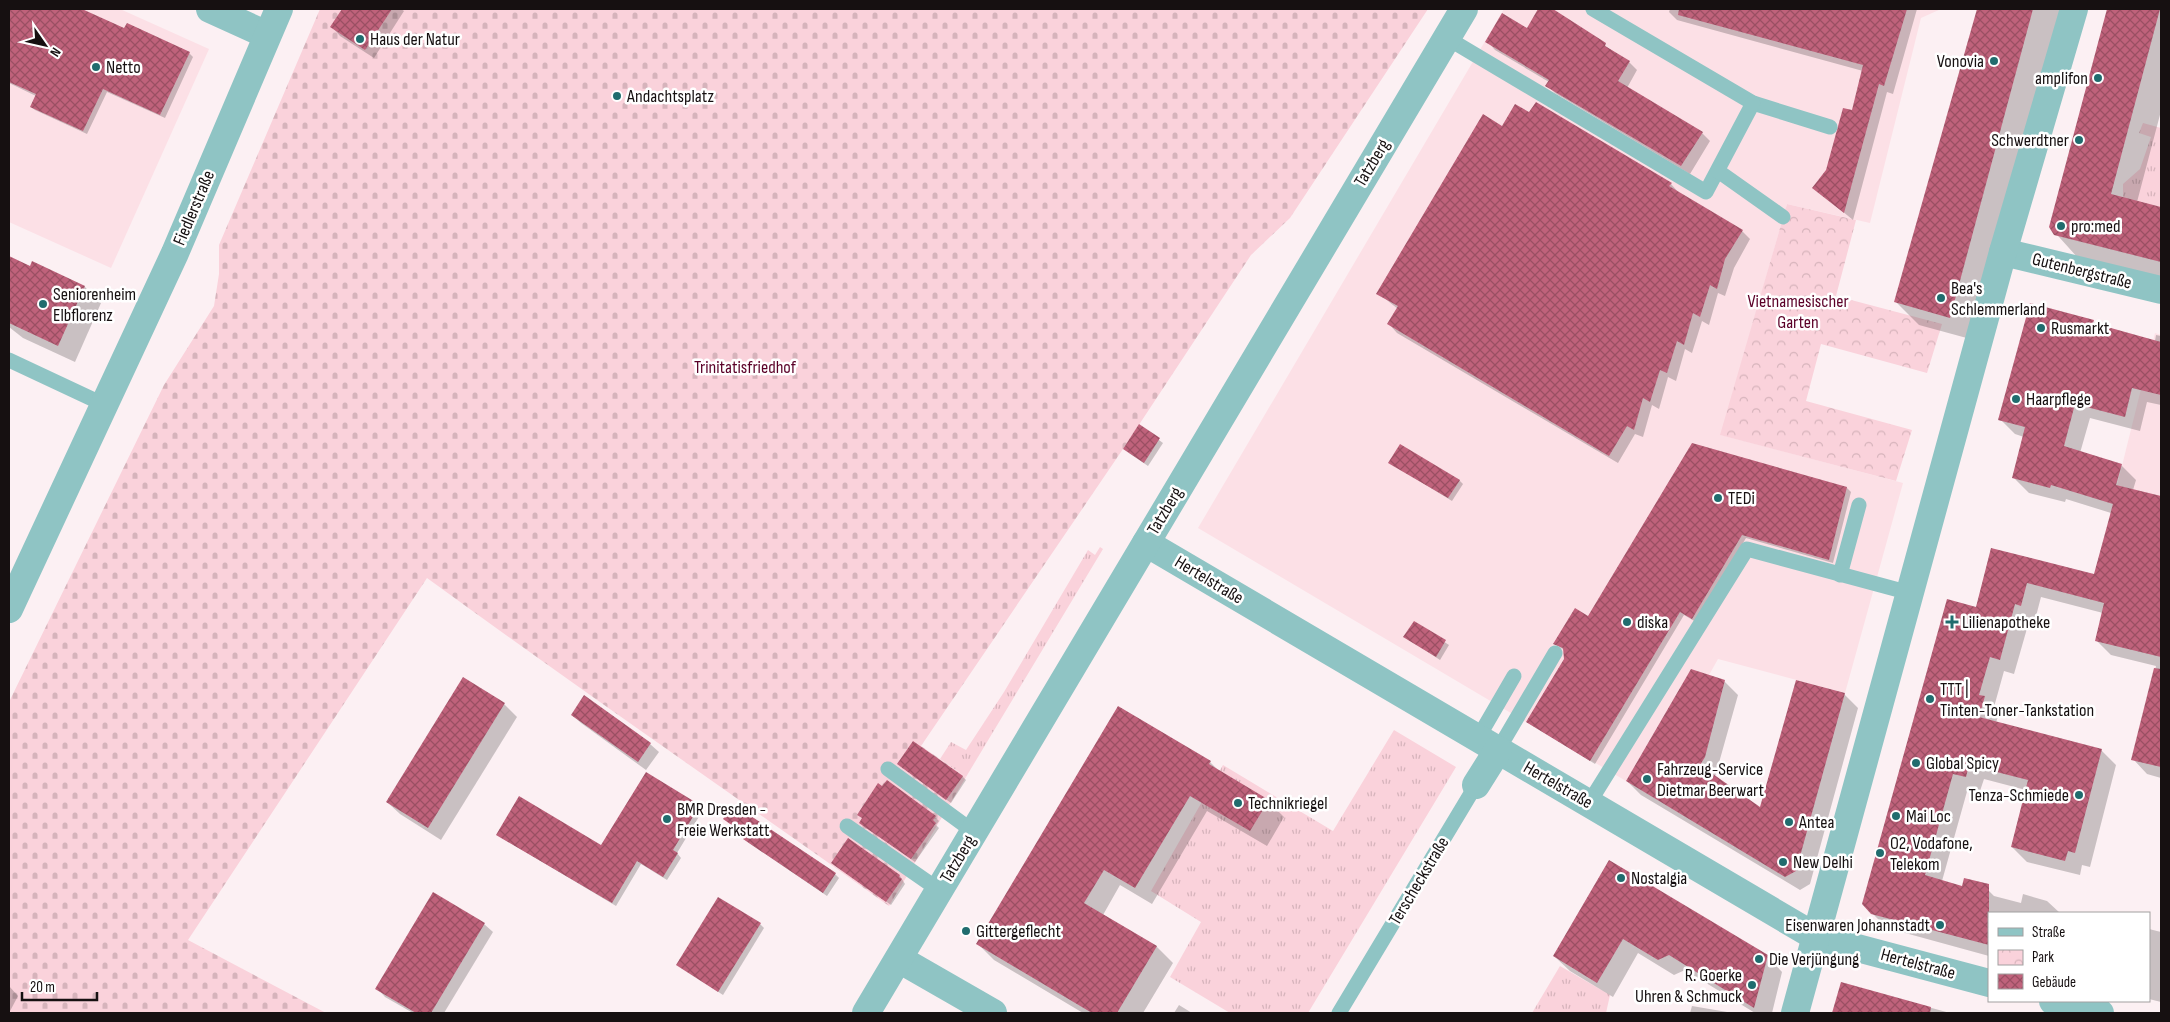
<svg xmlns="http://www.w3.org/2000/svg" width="2170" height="1022" font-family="'Sofia Sans Condensed',sans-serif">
  <defs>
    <pattern id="grass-tufts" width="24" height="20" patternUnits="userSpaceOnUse" patternTransform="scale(1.25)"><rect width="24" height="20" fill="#fad2db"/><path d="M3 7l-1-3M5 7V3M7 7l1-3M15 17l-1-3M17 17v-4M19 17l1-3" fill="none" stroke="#d6b3bb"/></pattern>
    <pattern id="cemetery-stones" width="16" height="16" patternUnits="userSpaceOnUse" patternTransform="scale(1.25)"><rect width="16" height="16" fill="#fad2db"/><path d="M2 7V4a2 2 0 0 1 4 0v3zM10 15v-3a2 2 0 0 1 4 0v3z" fill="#d6b3bb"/></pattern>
    <pattern id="park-crowns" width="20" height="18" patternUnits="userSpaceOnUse" patternTransform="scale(1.25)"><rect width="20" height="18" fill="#fad2db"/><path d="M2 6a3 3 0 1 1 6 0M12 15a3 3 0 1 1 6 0" fill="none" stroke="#d6b3bb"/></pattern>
    <pattern id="building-cross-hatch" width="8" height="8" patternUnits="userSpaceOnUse" patternTransform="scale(1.25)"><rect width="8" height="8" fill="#bf627b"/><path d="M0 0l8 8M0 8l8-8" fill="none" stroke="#9a4f63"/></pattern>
  </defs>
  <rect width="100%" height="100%" fill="#fcf0f3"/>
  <g fill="#fce0e6">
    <path d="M9,9H120L209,49L111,268L9,222Z"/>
    <path d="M1504,9H1941L1921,18L1870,223L1787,204L1721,435L1903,483L1845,693L1718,659L1709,675L1691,669L1626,781L1198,528Z"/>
    <path d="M2155,333L2161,335V527L2110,514Z"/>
  </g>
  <g fill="url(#grass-tufts)">
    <path d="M2143,123L2161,128V207L2123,199V184L2140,169L2151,137L2139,133Z"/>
    <path d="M1100,547L1103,549L966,777L940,759L951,742L966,750L1004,692L1088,550L1095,555Z"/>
    <path d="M1394,730L1456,767L1308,1013H1230L1170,977L1201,922L1151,891L1223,765L1333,831Z"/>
    <path d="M1560,966L1610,995L1606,1013H1532Z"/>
  </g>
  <path fill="url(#cemetery-stones)" d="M320,9H1428L1290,218L1251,255L1123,449L921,746L966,777L889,906C735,796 579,689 427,578L188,940L326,1013H9V702L164,385L214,306L219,274V245Z"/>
  <path fill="url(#park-crowns)" d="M1787,204L1856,220L1836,296L1942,324L1927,373L1821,344L1806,401L1912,430L1896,481L1720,435Z"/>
  <g fill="#0003">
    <path d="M9,9H79L125,30L189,53L193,57L165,118L107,92L87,134L35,110L31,107L36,96L9,83Z"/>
    <path d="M344,9H401L404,11L374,58L340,36L332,27Z"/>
    <path d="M1540,9H1551L1629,62L1637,70L1627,88L1702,133L1710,141L1690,174L1555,93L1547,85L1549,82L1495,50L1487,41L1528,30Z"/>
    <path d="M1670,9H1917L1893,94L1887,92L1853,220L1814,188L1827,171L1853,112L1863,71L1677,20L1669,12Z"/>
    <path d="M1978,9H2062L1974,340L1919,325L1896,302Z"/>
    <path d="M2108,9H2161V111L2137,202L2161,209V278L2078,258L2050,227Z"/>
    <path d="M1503,127L1671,184L1679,193L1742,231L1750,239L1734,268L1725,296L1718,293L1709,325L1702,321L1692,353L1685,349L1676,381L1668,377L1659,409L1652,405L1643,437L1635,434L1618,463L1397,333L1389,324L1398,309L1378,293Z"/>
    <path d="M9,258L85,287L101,303L75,362L23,338L9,327Z"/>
    <path d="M2093,321L2098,326L2155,341L2156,335L2161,336V405L2147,402L2140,431L2090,418L2080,453L2121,465L2136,480L2133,490L2161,497V778L2147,774L2133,759L2156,666L2111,655L2096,640L2103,613L2041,597L2035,620L2030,618L2014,674L2004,671L1994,707L1999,712L1996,723L2101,750L2116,765L2090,867L2082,865L2080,875L2027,862L2012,847L2026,790L1984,779L1980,791L1968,788L1942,881L1963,888L1982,884L1994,896L2021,903L2023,894L2047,901L2060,913H1989V956L1887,928L1872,913L1977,609L1992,549L2095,576L2111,513L2066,499L2065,502L2029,493L2014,478L2024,437L2015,434L2000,419Z"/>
    <path d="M1140,426L1163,443L1148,466L1129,453Z"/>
    <path d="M1692,444L1847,488L1851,492L1833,563L1746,538L1696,622L1684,615L1595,764L1527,722L1565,659L1564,650L1555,644L1588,618Z"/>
    <path d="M1390,463L1459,480L1463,484L1452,501Z"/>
    <path d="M1415,623L1449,645L1440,660L1405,637Z"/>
    <path d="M1724,681L1738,695L1715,777L1761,809L1844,694L1858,708L1810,884L1800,890L1641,795L1627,781Z"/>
    <path d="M504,704L517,717L441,840L400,814L387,802Z"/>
    <path d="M572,715L650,744L659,752L646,770L581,723Z"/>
    <path d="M1210,762L1220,772L1268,801L1284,817L1267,846L1207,811L1152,904L1120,885L1103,915L1157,947L1173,963L1143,1013H1083L994,960L978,944Z"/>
    <path d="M903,768L962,776L966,780L951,803Z"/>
    <path d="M647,774L703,810L677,853L681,858L667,880L641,864L616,906L497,835L602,847Z"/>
    <path d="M734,805L835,874L839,878L827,896L749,843L745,839L747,836L724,819Z"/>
    <path d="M935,817L939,821L936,825L939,828L915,862L865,827L863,819Z"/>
    <path d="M1610,861L1767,956L1782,972L1772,1013H1755L1685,970L1674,975L1638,953L1613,997L1570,971L1554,956Z"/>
    <path d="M833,863L900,876L905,884L891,905Z"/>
    <path d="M484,924L493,932L444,1013H413L385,997L377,988Z"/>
    <path d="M760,924L764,928L723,995L678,965Z"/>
    <path d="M2149,929L2161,932V1002L2149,999Z"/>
    <path d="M1841,983L1950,1013H1833Z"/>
    <path d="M9,986L18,996L9,1013Z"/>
    <path d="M1179,1005L1192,1013H1174Z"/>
    <path d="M1692,1006L1733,1013H1690Z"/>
  </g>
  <g fill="url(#building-cross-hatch)">
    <path d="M9,9H82L124,28L127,23L190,52L160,115L103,89L83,131L30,107L36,94L9,82Z"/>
    <path d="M342,9H392L365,50L330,27Z"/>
    <path d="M1538,9H1553L1606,43L1605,46L1630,61L1618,81L1703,132L1681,166L1545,86L1549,80L1485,42L1502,13L1527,28Z"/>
    <path d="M1679,9H1907L1884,86L1879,84L1844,213L1812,188L1826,170L1843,108L1852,110L1863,65L1678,15Z"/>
    <path d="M1977,9H2033L1950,318L1894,302Z"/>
    <path d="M2107,9H2160L2111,194L2161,207V262L2054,235L2049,227Z"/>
    <path d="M1536,102L1672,183L1669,186L1743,230L1725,259L1717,289L1710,285L1700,317L1693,313L1684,345L1677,341L1667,373L1660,370L1650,402L1643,398L1634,430L1627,426L1609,456L1387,324L1398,306L1376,294L1483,114L1502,126L1515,104L1529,112Z"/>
    <path d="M9,256L30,266L32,261L85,286L58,346L9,323Z"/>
    <path d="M2030,303L2094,320L2093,323L2161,342V395L2132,388L2125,417L2075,404L2064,446L2122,464L2116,485L2161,496V657L2095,641L2104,603L2027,583L2021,606L2015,604L2000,660L1990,657L1979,695L1985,696L1979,717L2102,749L2075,853L2068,851L2065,861L2011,847L2028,780L1969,765L1966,777L1953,774L1925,875L1962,886L1964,878L1989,884V945L1871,914L1862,904L1947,599L1976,607L1991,548L2094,574L2113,504L2051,485L2050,488L2012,478L2025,427L1998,420Z"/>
    <path d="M1139,424L1160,438L1144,463L1123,449Z"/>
    <path d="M1692,443L1847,487L1829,560L1742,535L1692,619L1680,612L1590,761L1526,722L1564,659L1563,648L1553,644L1575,608L1588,616Z"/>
    <path d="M1400,444L1460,480L1448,498L1388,463Z"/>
    <path d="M1414,621L1446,640L1436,657L1403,637Z"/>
    <path d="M2154,668L2161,669V767L2131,760Z"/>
    <path d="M1691,669L1725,680L1705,757L1700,765L1760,807L1796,680L1845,693L1796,871L1785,877L1626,781Z"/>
    <path d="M463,677L505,703L428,828L386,802Z"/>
    <path d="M584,695L651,743L638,762L571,715Z"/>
    <path d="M1118,706L1211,761L1209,764L1269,800L1250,831L1190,796L1135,888L1104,870L1084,903L1157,946L1117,1013H1092L976,944Z"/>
    <path d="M913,741L963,776L946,800L897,764Z"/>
    <path d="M646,772L700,805L673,850L678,853L663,877L637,861L612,903L496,835L519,796L601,845Z"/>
    <path d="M887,780L936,816L933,820L936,823L911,859L859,823L862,818L857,815L878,783L882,786Z"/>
    <path d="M733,804L836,873L823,893L743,839L746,835L723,819Z"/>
    <path d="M848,838L900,875L899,877L902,879L886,902L831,863Z"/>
    <path d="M1609,860L1768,955L1754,1008L1669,955L1658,960L1623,939L1597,983L1553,956Z"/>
    <path d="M433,892L485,923L431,1013H416L375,989Z"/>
    <path d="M718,897L761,923L718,992L676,965Z"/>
    <path d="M1841,982L1931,1007L1930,1013H1832Z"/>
  </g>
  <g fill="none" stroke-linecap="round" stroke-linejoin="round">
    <g stroke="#8fc4c4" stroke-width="15">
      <path d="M1593,9L1753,103L1830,127"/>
      <path d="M1447,38L1706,192L1753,103"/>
      <path d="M1718,171L1783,217"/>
      <path d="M9,360L105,405"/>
      <path d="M1840,575L1859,505"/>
      <path d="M1478,738L1514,676"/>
      <path d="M1498,750L1555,653"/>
      <path d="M888,769L974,832"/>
      <path d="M1589,803L1747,549L1910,593"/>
      <path d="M847,826L939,890"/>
      <path d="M1339,1013L1476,785"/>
    </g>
    <g stroke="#8fc4c4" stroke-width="28">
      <path d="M210,9L267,35"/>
      <path d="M2003,252L2161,290"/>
      <path d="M1146,543L1816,937L1989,983"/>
      <path d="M9,609L175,253L279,9"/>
      <path d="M1476,785L1498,750"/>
      <path d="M899,959L993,1013"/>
      <path d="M2053,1001L2100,1013"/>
      <path d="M866,1013L1464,9"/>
    </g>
    <path stroke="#8fc4c4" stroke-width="28" d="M1795,1013L2003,252L2074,9"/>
  </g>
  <g fill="#206c6e" stroke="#fff" stroke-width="2">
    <circle cx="360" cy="39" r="5"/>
    <circle cx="1994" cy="61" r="5"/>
    <circle cx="96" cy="67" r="5"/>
    <circle cx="2098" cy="78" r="5"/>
    <circle cx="617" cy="96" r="5"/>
    <circle cx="2079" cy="140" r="5"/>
    <circle cx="2061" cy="226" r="5"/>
    <circle cx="1941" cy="298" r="5"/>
    <circle cx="43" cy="304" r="5"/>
    <circle cx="2041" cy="328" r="5"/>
    <circle cx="2016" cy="399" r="5"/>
    <circle cx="1718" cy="498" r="5"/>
    <circle cx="1627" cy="622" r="5"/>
    <path d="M1949.5 614.5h5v5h5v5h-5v5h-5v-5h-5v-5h5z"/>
    <circle cx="1930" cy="699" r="5"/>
    <circle cx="1916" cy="763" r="5"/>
    <circle cx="1647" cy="779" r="5"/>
    <circle cx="2079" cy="795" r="5"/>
    <circle cx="1238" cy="803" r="5"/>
    <circle cx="1896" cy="816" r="5"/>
    <circle cx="667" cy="819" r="5"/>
    <circle cx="1789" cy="822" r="5"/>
    <circle cx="1880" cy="853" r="5"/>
    <circle cx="1783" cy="862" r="5"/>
    <circle cx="1621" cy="878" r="5"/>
    <circle cx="1940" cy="925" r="5"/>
    <circle cx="966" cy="931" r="5"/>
    <circle cx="1759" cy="959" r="5"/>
    <circle cx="1752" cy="985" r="5"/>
  </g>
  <g text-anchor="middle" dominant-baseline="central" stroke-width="5" stroke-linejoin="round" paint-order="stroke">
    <g font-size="18" fill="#161011" stroke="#fff" text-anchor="start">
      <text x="370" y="39">Haus der Natur</text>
      <text x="1984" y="61" text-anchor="end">Vonovia</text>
      <text x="106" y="67">Netto</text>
      <text x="2088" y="78" text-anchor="end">amplifon</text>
      <text x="627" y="96">Andachtsplatz</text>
      <text x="2069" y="140" text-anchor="end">Schwerdtner</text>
      <text x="2071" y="226">pro:med</text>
      <text x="1951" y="288">Bea's<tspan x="1951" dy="21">Schlemmerland</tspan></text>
      <text x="53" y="294">Seniorenheim<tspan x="53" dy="21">Elbflorenz</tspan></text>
      <text x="2051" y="328">Rusmarkt</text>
      <text x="2026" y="399">Haarpflege</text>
      <text x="1728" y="498">TEDi</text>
      <text x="1637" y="622">diska</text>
      <text x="1962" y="622">Lilienapotheke</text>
      <text x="1940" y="689">TTT |<tspan x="1940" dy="21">Tinten-Toner-Tankstation</tspan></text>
      <text x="1926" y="763">Global Spicy</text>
      <text x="1657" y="769">Fahrzeug-Service<tspan x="1657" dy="21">Dietmar Beerwart</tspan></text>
      <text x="2069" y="795" text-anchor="end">Tenza-Schmiede</text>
      <text x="1248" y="803">Technikriegel</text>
      <text x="677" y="809">BMR Dresden -<tspan x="677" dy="21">Freie Werkstatt</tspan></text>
      <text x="1906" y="816">Mai Loc</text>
      <text x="1799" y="822">Antea</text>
      <text x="1890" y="843">O2, Vodafone,<tspan x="1890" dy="21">Telekom</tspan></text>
      <text x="1793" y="862">New Delhi</text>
      <text x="1631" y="878">Nostalgia</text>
      <text x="1930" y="925" text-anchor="end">Eisenwaren Johannstadt</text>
      <text x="976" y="931">Gittergeflecht</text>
      <text x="1769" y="959">Die Verjüngung</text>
      <text x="1742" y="975" text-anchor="end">R. Goerke<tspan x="1742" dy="21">Uhren &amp; Schmuck</tspan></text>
    </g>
    <g font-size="18" fill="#161011" stroke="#fff">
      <text transform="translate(1372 163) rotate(-59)">Tatzberg</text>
      <text transform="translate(194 208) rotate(-67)">Fiedlerstraße</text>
      <text transform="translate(2082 271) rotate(14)">Gutenbergstraße</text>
      <text transform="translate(1165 511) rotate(-59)">Tatzberg</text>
      <text transform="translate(1209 580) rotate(31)">Hertelstraße</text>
      <text transform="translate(1558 785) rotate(30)">Hertelstraße</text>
      <text transform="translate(958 859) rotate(-59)">Tatzberg</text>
      <text transform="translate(1419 881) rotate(-59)">Terscheckstraße</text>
      <text transform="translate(1918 964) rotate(15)">Hertelstraße</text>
    </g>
    <g font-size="18" fill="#5b0028" stroke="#fff">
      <text x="1798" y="301">Vietnamesischer<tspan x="1798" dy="21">Garten</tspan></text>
      <text x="745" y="367">Trinitatisfriedhof</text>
    </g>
  </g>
  <rect width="2170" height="1022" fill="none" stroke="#161011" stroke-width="20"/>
  <rect x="1988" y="912" width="162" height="90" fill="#ffffff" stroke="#a29fa0"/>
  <rect x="1998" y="928" width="25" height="8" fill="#8fc4c4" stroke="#a29fa0"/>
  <text x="2032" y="937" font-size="15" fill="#161011">Straße</text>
  <rect x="1998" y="950" width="25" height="15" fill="url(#park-crowns)" stroke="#a29fa0"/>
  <text x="2032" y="962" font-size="15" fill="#161011">Park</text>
  <rect x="1998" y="974" width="25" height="15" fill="url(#building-cross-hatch)" stroke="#a29fa0"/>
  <text x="2032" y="987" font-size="15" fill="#161011">Gebäude</text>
  <g transform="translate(45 45) rotate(124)" stroke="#ffffff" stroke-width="4" paint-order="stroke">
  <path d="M0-4L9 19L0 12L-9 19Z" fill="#161011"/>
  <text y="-8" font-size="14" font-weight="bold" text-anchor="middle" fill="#161011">N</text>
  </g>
  <path d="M22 992v8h75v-8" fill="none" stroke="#161011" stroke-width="2.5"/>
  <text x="30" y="992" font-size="15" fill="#161011" stroke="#ffffff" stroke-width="4" paint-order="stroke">20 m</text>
</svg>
